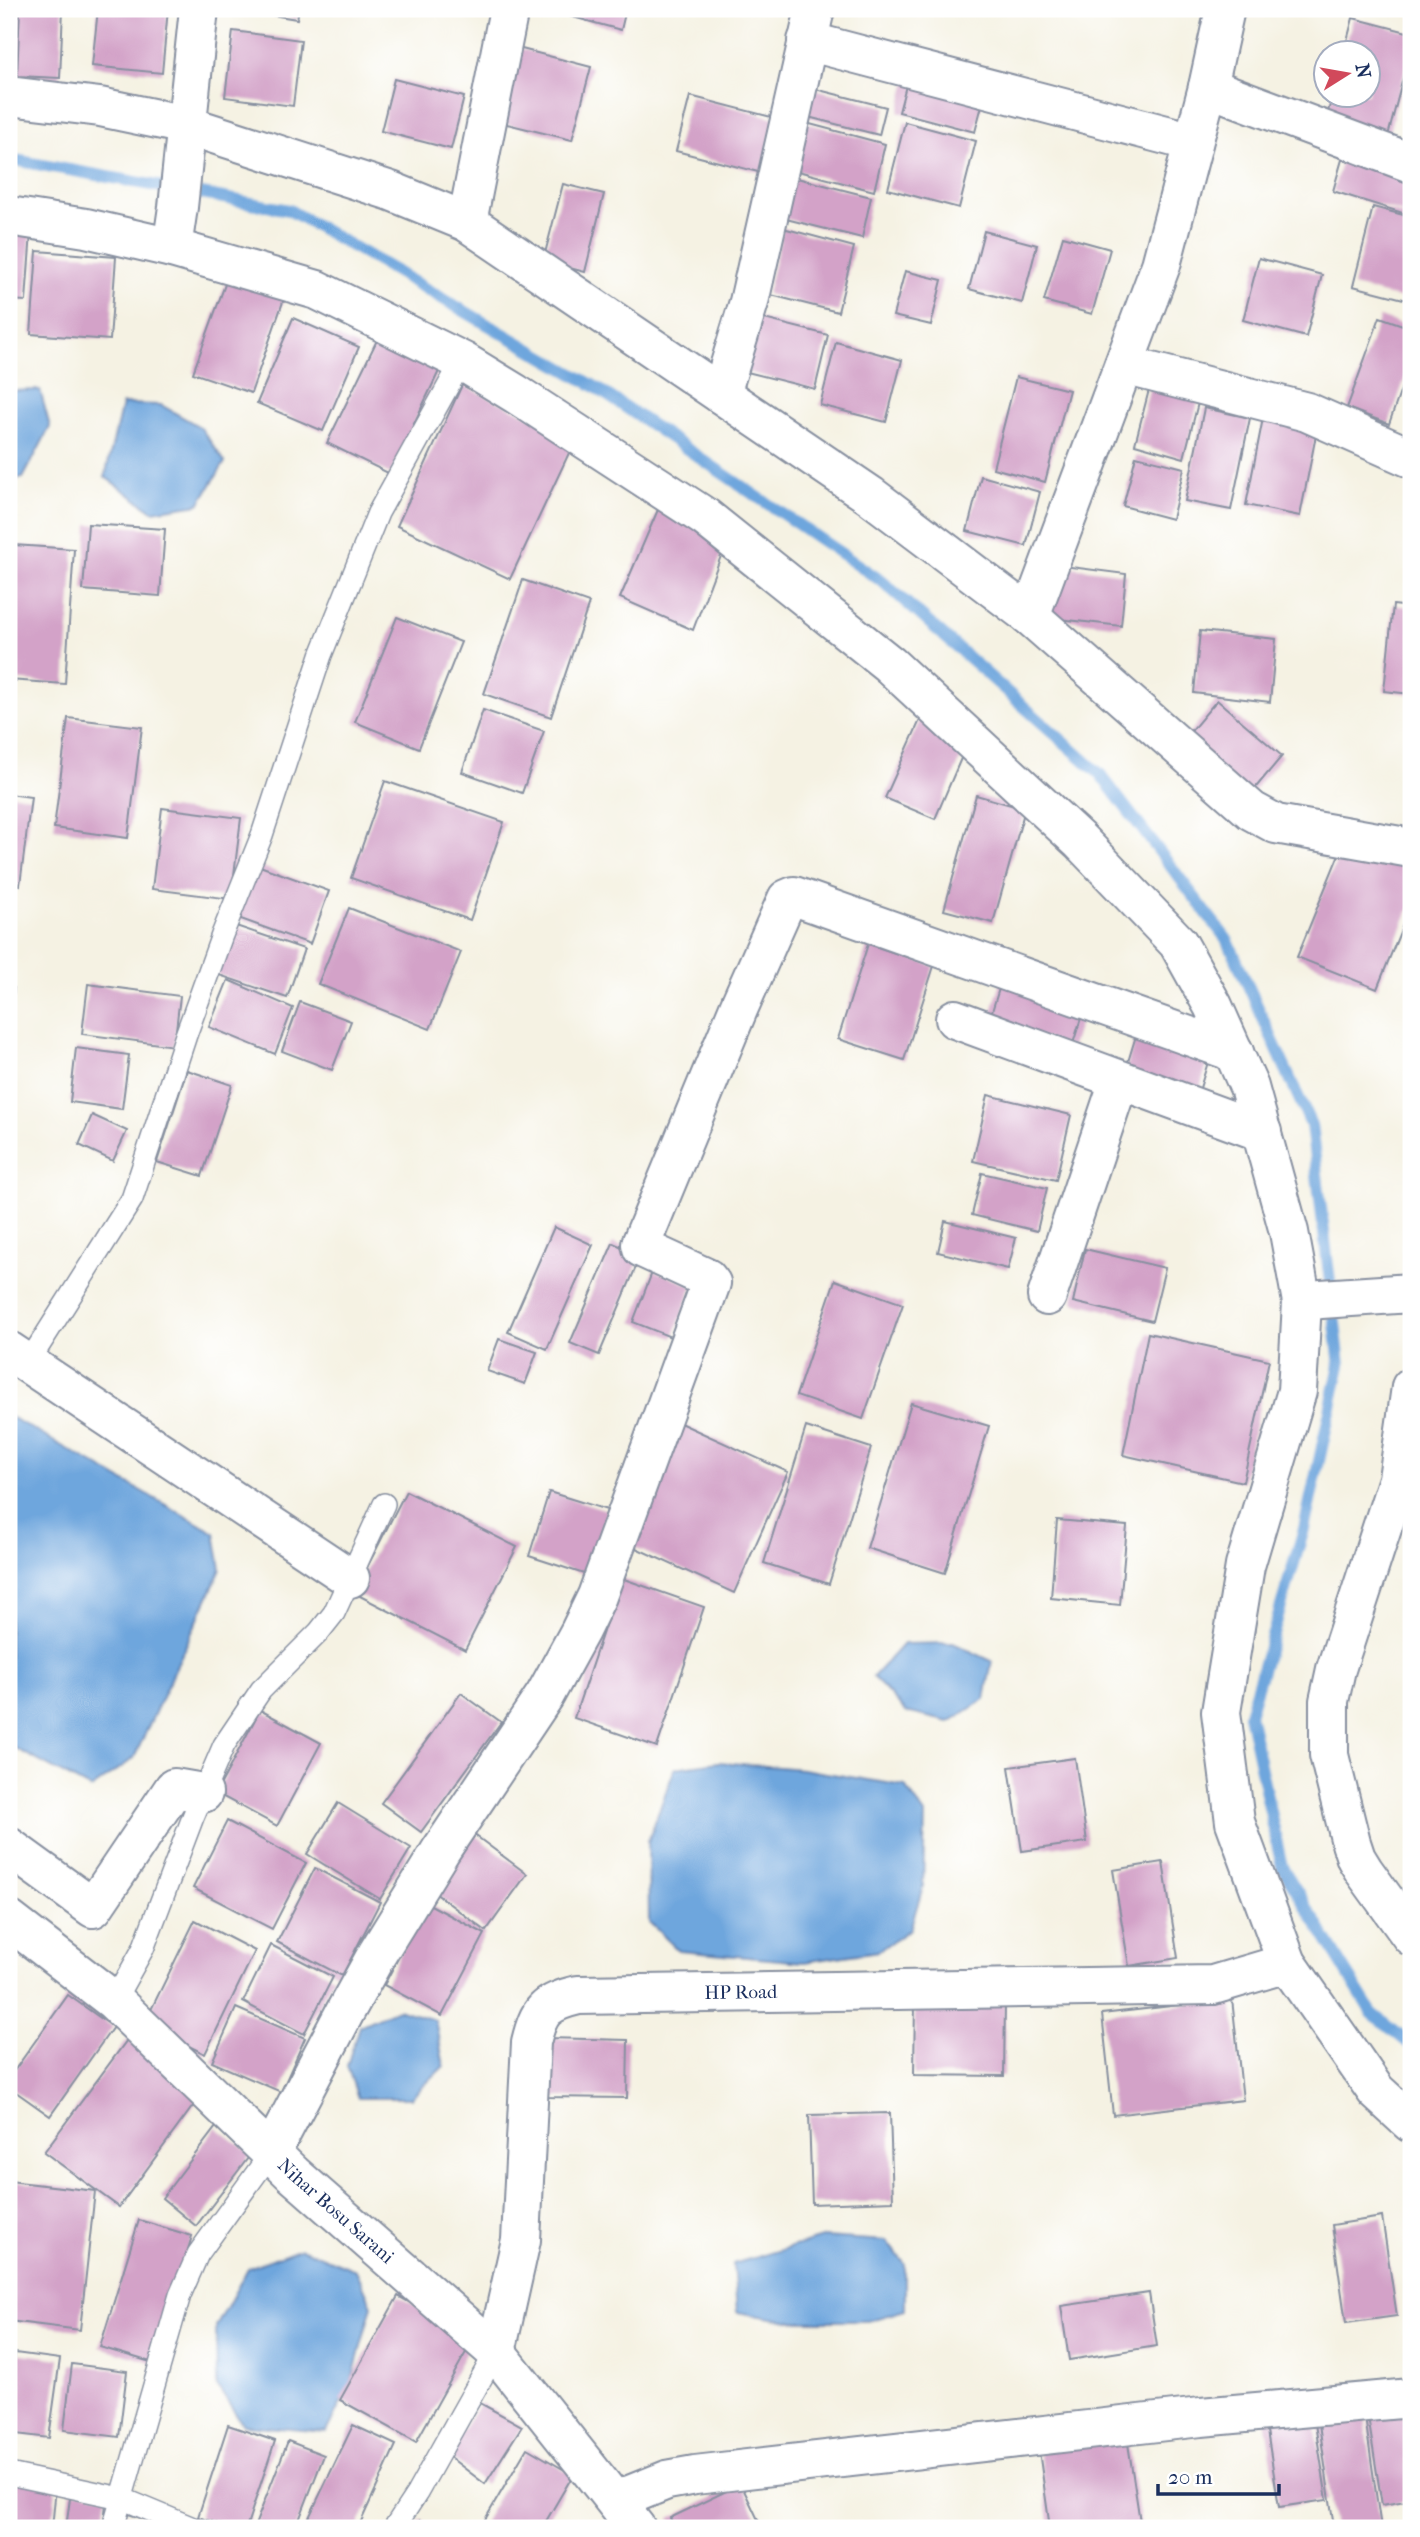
<svg xmlns="http://www.w3.org/2000/svg" width="1420" height="2537" font-family="'IM FELL French Canon',serif">
  <rect width="100%" height="100%" fill="#fff"/>
  <filter id="ink" filterUnits="userSpaceOnUse"><feTurbulence type="fractalNoise" baseFrequency=".0143" numOctaves="2"/><feDisplacementMap in="SourceGraphic" scale="14" xChannelSelector="R" yChannelSelector="G"/><feConvolveMatrix kernelMatrix="1 2 1 2 8 2 1 2 1" color-interpolation-filters="sRGB"/></filter>
  <filter id="wash" filterUnits="userSpaceOnUse"><feTurbulence type="fractalNoise" baseFrequency=".00686" numOctaves="4" result="noise"/><feDisplacementMap in="SourceGraphic" scale="28" xChannelSelector="R" yChannelSelector="G"/><feGaussianBlur stdDeviation="1.57" result="paint"/><feColorMatrix in="noise" values="0 0 0 0 0 0 0 0 0 0 0 0 0 0 0 0 0 1.4 0 .05"/><feComposite in="paint" operator="in"/></filter>
  <g filter="url(#wash)">
    <rect width="100%" height="100%" fill="#f5f2e3"/>
    <g fill="#6ea6dd" stroke="#446a9e" stroke-width="2">
      <path d="M40,390L50,427L23,478L9,480V391Z"/>
      <path d="M122,404L161,405L200,427L225,462L199,504L153,511L105,477Z"/>
      <path d="M9,1416L215,1533L221,1569L134,1758L91,1789L9,1745Z"/>
      <path d="M953,1643L992,1661L985,1699L949,1722L906,1712L873,1677L903,1644Z"/>
      <path d="M718,1762L802,1769L905,1786L925,1814L923,1887L910,1929L878,1951L804,1962L679,1951L649,1922L648,1841L675,1768Z"/>
      <path d="M397,2009L435,2020L444,2066L411,2098H358L347,2066L359,2026Z"/>
      <path d="M825,2237L886,2241L905,2264V2310L867,2321H789L737,2312L733,2264Z"/>
      <path d="M301,2248L356,2270L372,2305L351,2384L326,2432L243,2425L217,2386L216,2327L248,2268Z"/>
    </g>
    <g fill="none" stroke-linecap="round" stroke-linejoin="round">
      <path stroke="#6ea6dd" stroke-width="12" d="M9,159L289,210L594,386L883,582L1100,774L1228,941L1311,1125L1340,1365L1304,1529L1249,1714L1282,1867L1372,2013L1411,2045"/>
    </g>
    <g id="blocks">
      <g fill="#d3a2c8">
        <path d="M20,9H63L60,78L17,76Z"/>
        <path d="M98,9H168L162,73L92,66Z"/>
        <path d="M236,9H299L297,19Z"/>
        <path d="M543,9H626L621,30Z"/>
        <path d="M1353,18L1411,33V47L1388,136L1326,119L1333,94H1368V52H1344Z"/>
        <path d="M233,31L301,40L293,106L225,97Z"/>
        <path d="M510,46L591,67L572,140L491,120Z"/>
        <path d="M909,74L985,94L975,132L899,112Z"/>
        <path d="M394,79L464,97L451,149L381,131Z"/>
        <path d="M811,88L886,107L879,135L804,116Z"/>
        <path d="M690,96L775,118L762,173L676,151Z"/>
        <path d="M905,122L976,141L959,208L888,189Z"/>
        <path d="M806,123L885,144L874,191L794,170Z"/>
        <path d="M1345,149L1411,170L1409,215L1333,191Z"/>
        <path d="M793,177L871,197L862,238L782,218Z"/>
        <path d="M563,184L604,194L585,272L543,261Z"/>
        <path d="M1373,207L1411,217V301L1353,286Z"/>
        <path d="M783,228L854,247L838,312L767,294Z"/>
        <path d="M9,231L31,232L26,301L9,300Z"/>
        <path d="M984,231L1037,245L1022,303L969,289Z"/>
        <path d="M1063,236L1110,249L1092,314L1044,301Z"/>
        <path d="M37,251L116,257L110,340L31,334Z"/>
        <path d="M1259,258L1322,275L1306,337L1243,320Z"/>
        <path d="M905,271L942,280L931,325L893,316Z"/>
        <path d="M228,276L285,296L251,393L193,373Z"/>
        <path d="M752,316L828,335L815,389L739,370Z"/>
        <path d="M1380,317L1411,328V361L1389,424L1347,408Z"/>
        <path d="M293,318L359,347L323,431L257,403Z"/>
        <path d="M378,338L440,369L390,474L327,443Z"/>
        <path d="M836,342L902,360L886,422L820,405Z"/>
        <path d="M1016,377L1069,390L1045,482L993,468Z"/>
        <path d="M1151,382L1200,395L1184,458L1135,444Z"/>
        <path d="M462,385L576,438L510,579L397,526Z"/>
        <path d="M1204,408L1250,418L1231,510L1185,501Z"/>
        <path d="M1264,413L1318,425L1300,516L1246,505Z"/>
        <path d="M1136,456L1184,468L1172,519L1123,506Z"/>
        <path d="M981,476L1040,492L1026,546L967,531Z"/>
        <path d="M660,505L727,540L693,630L620,598Z"/>
        <path d="M88,524L165,529L160,596L83,590Z"/>
        <path d="M13,545L74,549L65,684L9,680V604Z"/>
        <path d="M1055,565L1126,574L1121,626L1050,618Z"/>
        <path d="M523,580L589,603L551,717L484,694Z"/>
        <path d="M1393,605L1411,607V694L1384,691Z"/>
        <path d="M397,617L461,642L419,748L355,722Z"/>
        <path d="M1200,631L1276,639L1270,702L1194,693Z"/>
        <path d="M1217,700L1282,756L1247,798L1181,743Z"/>
        <path d="M483,710L544,731L522,793L462,772Z"/>
        <path d="M68,718L142,727L128,838L54,828Z"/>
        <path d="M920,720L968,742L935,819L885,798Z"/>
        <path d="M385,781L504,822L470,920L351,878Z"/>
        <path d="M9,794L31,797L20,885L9,883Z"/>
        <path d="M976,795L1025,809L993,923L944,910Z"/>
        <path d="M162,808L241,818L231,899L152,889Z"/>
        <path d="M1346,837L1411,864V905L1377,989L1297,957Z"/>
        <path d="M257,865L329,891L310,944L238,918Z"/>
        <path d="M349,908L461,952L430,1029L318,984Z"/>
        <path d="M233,925L304,949L287,998L216,974Z"/>
        <path d="M868,944L934,966L904,1060L838,1039Z"/>
        <path d="M1002,979L1085,1005L1072,1047L989,1021Z"/>
        <path d="M228,980L293,1008L275,1054L209,1027Z"/>
        <path d="M88,984L180,996L174,1046L82,1034Z"/>
        <path d="M9,987L14,988L10,1017H9Z"/>
        <path d="M300,1002L351,1021L332,1070L282,1051Z"/>
        <path d="M1139,1026L1212,1049L1196,1101L1123,1078Z"/>
        <path d="M76,1048L129,1055L122,1109L70,1102Z"/>
        <path d="M187,1070L232,1085L202,1176L157,1162Z"/>
        <path d="M988,1095L1071,1115L1056,1180L973,1161Z"/>
        <path d="M92,1115L127,1131L113,1161L79,1145Z"/>
        <path d="M982,1173L1047,1188L1037,1231L972,1215Z"/>
        <path d="M945,1221L1016,1238L1008,1269L938,1252Z"/>
        <path d="M554,1227L593,1245L547,1349L508,1332Z"/>
        <path d="M613,1243L641,1255L599,1355L570,1343Z"/>
        <path d="M1085,1249L1165,1268L1152,1321L1073,1302Z"/>
        <path d="M653,1270L693,1286L673,1338L633,1322Z"/>
        <path d="M835,1280L903,1304L863,1419L796,1396Z"/>
        <path d="M1148,1333L1269,1360L1243,1482L1123,1455Z"/>
        <path d="M499,1339L537,1352L525,1384L487,1371Z"/>
        <path d="M911,1403L989,1426L945,1573L867,1548Z"/>
        <path d="M680,1423L788,1472L734,1593L627,1544Z"/>
        <path d="M806,1427L871,1448L829,1584L764,1563Z"/>
        <path d="M406,1491L517,1547L465,1650L354,1593Z"/>
        <path d="M549,1492L607,1510L587,1575L529,1556Z"/>
        <path d="M1057,1520L1127,1526L1120,1605L1051,1598Z"/>
        <path d="M621,1578L704,1607L657,1747L574,1718Z"/>
        <path d="M1410,1667H1411V1705L1403,1703Z"/>
        <path d="M461,1693L501,1722L421,1832L381,1803Z"/>
        <path d="M260,1710L321,1743L277,1826L216,1793Z"/>
        <path d="M1075,1758L1087,1842L1022,1851L1009,1767Z"/>
        <path d="M338,1803L411,1848L380,1899L307,1854Z"/>
        <path d="M227,1821L306,1863L272,1929L193,1888Z"/>
        <path d="M472,1833L527,1874L486,1931L431,1890Z"/>
        <path d="M1163,1862L1178,1958L1129,1966L1113,1870Z"/>
        <path d="M315,1868L380,1902L342,1976L277,1942Z"/>
        <path d="M427,1903L485,1934L442,2016L384,1985Z"/>
        <path d="M195,1920L255,1951L205,2054L144,2024Z"/>
        <path d="M271,1945L333,1977L304,2034L243,2002Z"/>
        <path d="M68,1995L113,2027L50,2116L9,2087V2078Z"/>
        <path d="M1232,1999L1243,2100L1113,2115L1102,2014Z"/>
        <path d="M915,2000L1005,2002L1004,2076L914,2075Z"/>
        <path d="M236,2008L305,2038L281,2092L212,2062Z"/>
        <path d="M546,2038L628,2040L627,2098L545,2097Z"/>
        <path d="M127,2040L201,2095L119,2207L44,2152Z"/>
        <path d="M890,2113L893,2201L812,2204L809,2115Z"/>
        <path d="M216,2127L251,2154L196,2226L162,2198Z"/>
        <path d="M9,2181L95,2191L80,2330L9,2321Z"/>
        <path d="M1382,2217L1397,2316L1346,2323L1332,2225Z"/>
        <path d="M139,2220L192,2236L154,2363L100,2347Z"/>
        <path d="M1149,2293L1157,2346L1069,2360L1061,2306Z"/>
        <path d="M398,2296L474,2338L416,2442L340,2400Z"/>
        <path d="M15,2353L60,2359L49,2438L9,2433V2400Z"/>
        <path d="M72,2364L127,2371L119,2437L64,2430Z"/>
        <path d="M1411,2400V2500L1382,2505L1366,2404Z"/>
        <path d="M480,2403L522,2426L485,2484L447,2455Z"/>
        <path d="M1364,2410L1381,2528H1334L1318,2417Z"/>
        <path d="M1313,2411L1327,2500L1279,2507L1265,2418Z"/>
        <path d="M228,2425L275,2441L246,2528H232L198,2517Z"/>
        <path d="M353,2425L396,2445L358,2528H304Z"/>
        <path d="M1127,2437L1141,2528H1050L1039,2451Z"/>
        <path d="M288,2441L324,2455L296,2528H254Z"/>
        <path d="M527,2448L573,2475L542,2528H480Z"/>
        <path d="M9,2480L56,2487L52,2528H9Z"/>
        <path d="M741,2484L762,2528H675L670,2518Z"/>
        <path d="M71,2491L107,2496L103,2528H66Z"/>
        <path d="M122,2512L172,2528H117Z"/>
        <path d="M421,2520L432,2528H413Z"/>
      </g>
    </g>
  </g>
  <g filter="url(#ink)">
    <use href="#blocks" fill-opacity="0" stroke="#8890a0" stroke-width="2"/>
    <g fill="none" stroke-linecap="round" stroke-linejoin="round">
      <g stroke="#8890a0" stroke-width="24">
        <g id="lane">
          <path d="M28,1363L132,1199L186,1035L222,935L262,835L321,655L378,513L462,361"/>
          <path d="M114,2001L143,1949L193,1817L224,1745L261,1690L319,1632L334,1613L384,1504"/>
          <path d="M9,2474L121,2498L193,2528"/>
          <path d="M113,2528L180,2295L198,2254L271,2153"/>
          <path d="M394,2528L417,2493L496,2352"/>
        </g>
      </g>
      <g stroke="#8890a0" stroke-width="42">
        <g id="street">
          <path d="M807,41L1193,142"/>
          <path d="M1208,87L1411,163"/>
          <path d="M9,96L100,107L186,125L391,191L467,222L871,496L1030,616L1252,811L1276,824L1411,848"/>
          <path d="M9,216L86,228L172,248L317,290L462,361L516,394L705,517L889,664L1080,841L1178,943L1213,1006L1249,1087L1289,1232L1302,1302L1297,1391L1245,1566L1221,1712L1235,1822L1287,1963L1376,2091L1411,2123"/>
          <path d="M467,222L509,9"/>
          <path d="M172,248L178,207L199,9"/>
          <path d="M1124,365L1307,412L1411,458"/>
          <path d="M721,394L749,302L815,9"/>
          <path d="M1030,616L1161,265L1208,87L1225,9"/>
          <path d="M955,1019L1262,1132"/>
          <path d="M1047,1296L1119,1081"/>
          <path d="M1302,1302L1321,1299L1411,1293"/>
          <path d="M9,1351L350,1578"/>
          <path d="M1411,1387L1398,1479L1336,1669L1329,1701V1755L1351,1843L1356,1858L1364,1871L1411,1936"/>
          <path d="M9,1847L93,1908L174,1788L203,1793"/>
          <path id="s1" d="M9,1920L114,2001L293,2174L496,2352L636,2528"/>
          <path d="M271,2153L346,2010L377,1954L441,1850L545,1695L580,1631L597,1596L711,1283L707,1278L642,1248L641,1244L739,1007L787,899L794,896L797,897L1234,1052"/>
          <path id="s2" d="M496,2352L521,2240L531,2042C539,2010 545,2003 578,1995L1213,1985L1287,1963"/>
          <path d="M615,2501L667,2480L695,2475L1201,2417L1411,2398"/>
        </g>
      </g>
      <use href="#lane" stroke="#fff" stroke-width="21"/>
      <use href="#street" stroke="#fff" stroke-width="38"/>
    </g>
  </g>
  <g text-anchor="middle" dominant-baseline="central" stroke-width="5" stroke-linejoin="round" paint-order="stroke">
    <g font-size="19" fill="#1b2f5e" stroke="#fff">
      <text stroke="none"><textPath href="#s2" startOffset="548">HP Road</textPath></text>
      <text stroke="none"><textPath href="#s1" startOffset="438">Nihar Bosu Sarani</textPath></text>
    </g>
  </g>
  <rect width="1420" height="2537" fill="none" stroke="#fff" stroke-width="35"/>
  <g transform="translate(1347 74) rotate(79)"><circle r="33" fill="#ffffff" stroke="#a4acbf" stroke-width="2"/>
  <path d="M0-5L12 26L0 18L-12 26Z" fill="#d1495b"/>
  <text y="-10" font-size="19" font-weight="bold" text-anchor="middle" fill="#1b2f5e">N</text>
  </g>
  <path d="M1158 2484v10h121v-10" fill="none" stroke="#1b2f5e" stroke-width="3.5"/>
  <text x="1168" y="2484" font-size="21" fill="#1b2f5e" stroke="#ffffff" stroke-width="5" paint-order="stroke">20 m</text>
</svg>
